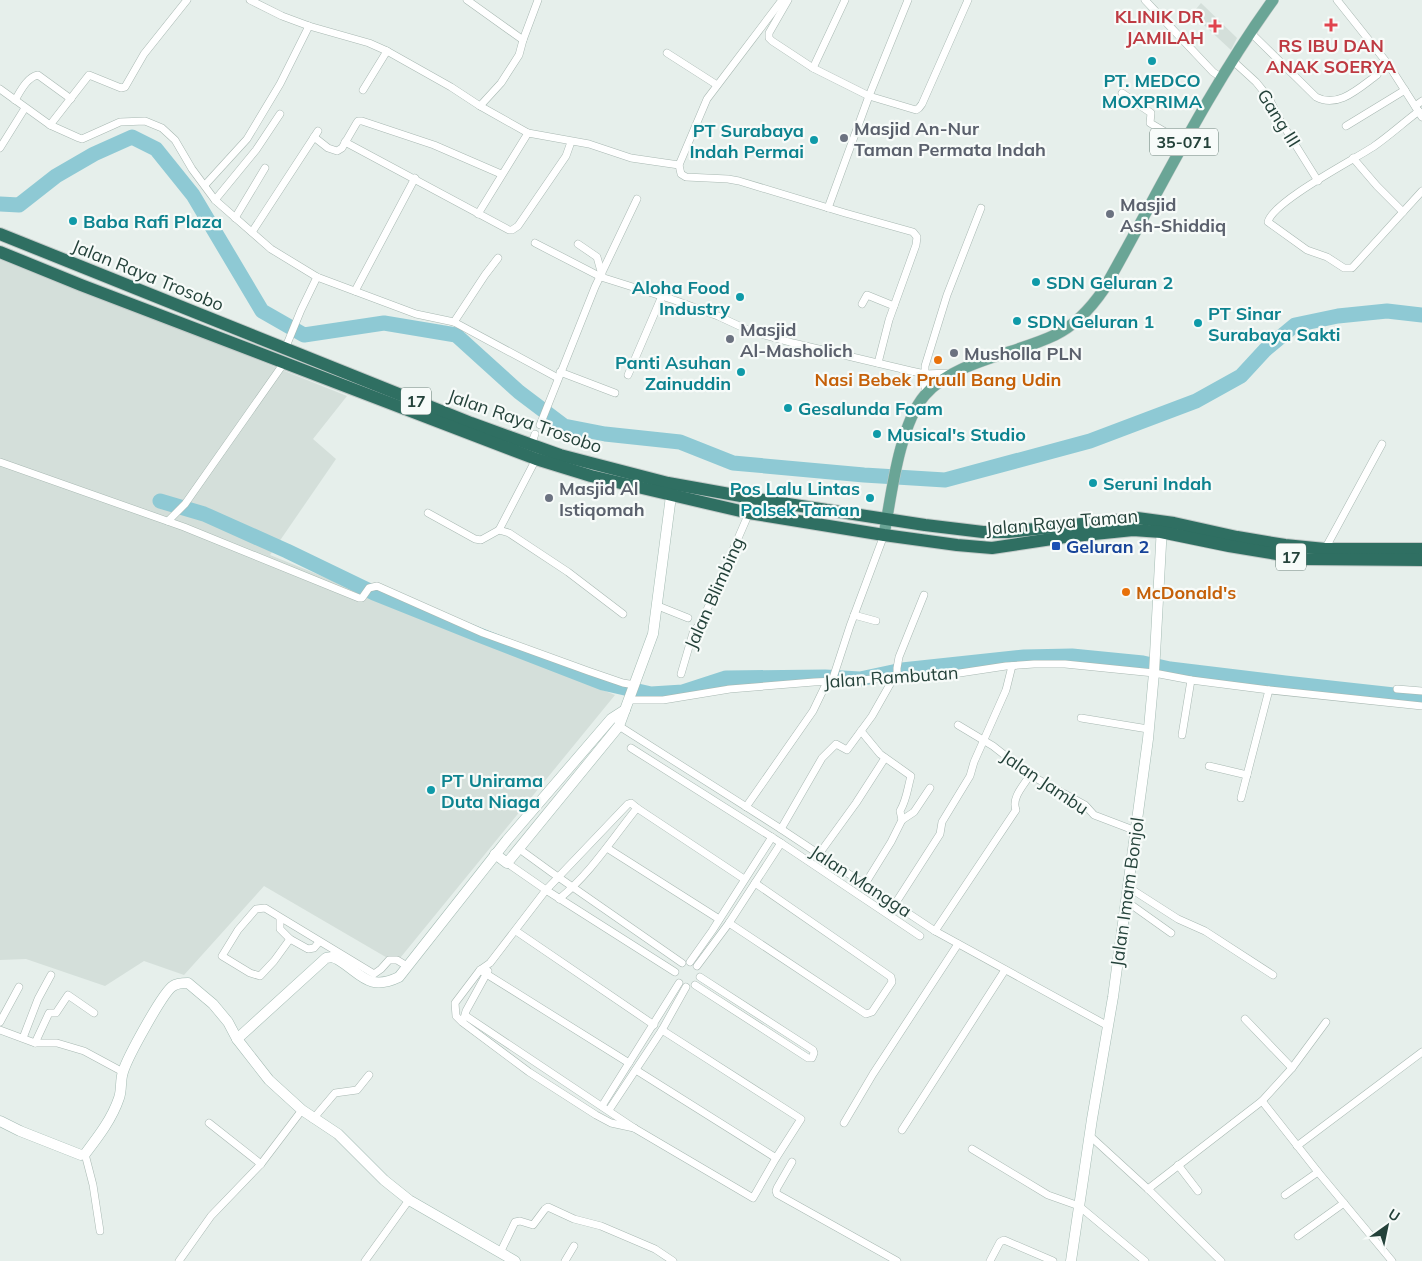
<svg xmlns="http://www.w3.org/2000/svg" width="1422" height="1261" font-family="Mulish,sans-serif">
  <rect width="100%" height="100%" fill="#e6efeb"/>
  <g fill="#d4dfda">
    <path d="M1201,3L1237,38L1231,50L1192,14Z"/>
    <path d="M0,257L347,396L313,439L336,459L270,555L615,695L396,963L264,886L184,975L144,961L105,986L26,959L0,960Z"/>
  </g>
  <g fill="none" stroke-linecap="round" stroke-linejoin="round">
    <g stroke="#8ec9d4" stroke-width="15">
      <path d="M0,204L19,205L56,176L94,154L132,137L156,149L193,195L262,311L304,335L384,323L456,335L519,392L564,426L605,434L680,442L733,463L864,475L945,480L1090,441L1196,401L1241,376L1265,350L1295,325L1338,316L1387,311L1422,315"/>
      <path d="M160,501L204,514L287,551L374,593L474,633L603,683L651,694L683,692L726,678L825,677L860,679L902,670L1024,657L1072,656L1143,663L1170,669L1285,683L1422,698"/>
    </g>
    <g stroke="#a8b8b2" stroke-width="8">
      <g id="street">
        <path d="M250,0L282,16L309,26L369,43L387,51L451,87L480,106L528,133L589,144L631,158L679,165L681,174L686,177L728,179L739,181L845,213L913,232L917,237L916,245L889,320L878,363"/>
        <path d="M467,0L523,40"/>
        <path d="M788,0L769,33V38L772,41L813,68L869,96L916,110L919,108L922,104L968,0"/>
        <path d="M1145,0L1213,72L1222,78"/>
        <path d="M1337,0L1388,64L1422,117"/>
        <path d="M1251,33L1316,97C1338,109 1359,88 1377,75"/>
        <path d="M667,53L717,85"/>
        <path d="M1233,61L1256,82L1269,98L1278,117L1318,181"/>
        <path d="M813,68L845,0"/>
        <path d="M0,89L50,125L79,138L82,139L120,122L145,121L162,128L175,140L192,169L215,200L271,249L317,277L416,314L454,322L558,378"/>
        <path d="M363,90L387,51"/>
        <path d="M1122,93L1151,113L1150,123L1184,143"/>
        <path d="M15,100C20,92 27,77 38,75L71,99"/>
        <path d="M480,106L501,83L519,55L523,40L538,0"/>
        <path d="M1415,106L1422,101"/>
        <path d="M1419,111C1403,123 1389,136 1373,147C1353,160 1272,202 1268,222L1307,250L1327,257L1344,268H1352L1422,191"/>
        <path d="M50,125L89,75L121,88L125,87L144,54L187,0"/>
        <path d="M1346,126L1405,90"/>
        <path d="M314,137L328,148L337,151L342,148L356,124L358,121H362L434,145L501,174"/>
        <path d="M345,142L509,230H512L518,226L566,156L571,142"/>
        <path d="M0,148L25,108"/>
        <path d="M1353,158L1377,186L1403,212"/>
        <path d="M679,165L707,99L782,0"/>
        <path d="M205,185L247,139L280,84L309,26"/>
        <path d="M215,200L256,150L280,114"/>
        <path d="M828,208L869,96L908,0"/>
        <path d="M478,214L528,133"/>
        <path d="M235,218L265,168"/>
        <path d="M252,232L318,131"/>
        <path d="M535,243L601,277L674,300L718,316L750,331L793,343L911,371L925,374L950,373"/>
        <path d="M578,244L597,257L602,275"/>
        <path d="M355,291L415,178"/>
        <path d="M862,304L867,295L894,306"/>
        <path d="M454,322L485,275L498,258"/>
        <path d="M285,349L301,310L317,277"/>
        <path d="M560,372L615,393"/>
        <path d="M628,375L662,296"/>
        <path d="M925,394V366L947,295L981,208"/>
        <path d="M540,425L595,287L637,199"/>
        <path d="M531,445L535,434"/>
        <path d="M0,462L184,527L359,598H362L369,588L377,586L483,633L588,671L623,683L635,685"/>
        <path d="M428,513L475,539L481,540L499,530L509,533L568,572L623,614"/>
        <path d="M168,521L185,504L284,363"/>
        <path d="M499,530L536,459"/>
        <path d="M1325,549L1382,444"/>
        <path d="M658,606L688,618"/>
        <path d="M854,615L876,621"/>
        <path d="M681,674L693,633L703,619L749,513"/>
        <path d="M897,679V668L899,657L924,595"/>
        <path d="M832,681L850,626L884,535"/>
        <path d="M1397,689L1422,691"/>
        <path d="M629,700H663L730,689L814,682L940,676L1006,666L1034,664H1065L1154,673L1191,680L1269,690L1422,706"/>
        <path d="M1081,718L1148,729"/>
        <path d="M958,725L993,746L1030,775L1085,805L1094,815L1136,831"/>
        <path d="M619,726L781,829L935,931L1108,1026"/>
        <path d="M861,731L880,754L911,776C907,790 907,799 900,811L902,820L891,842L865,884"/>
        <path d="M1182,735L1191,680"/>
        <path d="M631,748L781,843L920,936"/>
        <path d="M1209,766L1247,775"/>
        <path d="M1241,798L1269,690"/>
        <path d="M746,807L813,711L827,682"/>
        <path d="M637,808L744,879"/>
        <path d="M902,820L914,812L930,788"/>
        <path d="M781,829L822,758L836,744L847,750L872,716L893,679"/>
        <path d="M518,848L551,872L682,963"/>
        <path d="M607,848L719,919"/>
        <path d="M819,854L856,803L885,758"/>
        <path d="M507,863L546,890L675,972"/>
        <path d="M1128,887L1178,919L1205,931L1273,975"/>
        <path d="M559,899C591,873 612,839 637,808L631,803L628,804L546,890L490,963L480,970L455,1003L456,1016L462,1022L529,1072L596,1115L611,1123L634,1128"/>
        <path d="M1126,901L1171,933"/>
        <path d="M895,904L940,834L942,822L970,776L974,762L1006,690L1012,666"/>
        <path d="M280,918V929L290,939L308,949L314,948L319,942"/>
        <path d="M729,923L866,1014L872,1012L892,982L891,977L755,883"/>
        <path d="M516,931L654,1025"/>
        <path d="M935,931L1016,810C1011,798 1024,785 1030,775"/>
        <path d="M290,939L274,961L260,976L250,973L222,956L238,930L256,909L265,908L374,974L381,969L389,960H397L407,966"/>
        <path d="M690,962L712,931L772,837"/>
        <path d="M697,966L729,923L781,843"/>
        <path d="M480,970L629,1063"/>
        <path d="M695,985L808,1058H812L814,1053L813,1050L700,977"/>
        <path d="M466,1016L634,1128L753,1198L776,1158L801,1119L662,1030"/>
        <path d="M464,1018L466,1011L488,971"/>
        <path d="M1245,1019L1292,1068"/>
        <path d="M0,1022L19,987"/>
        <path d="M0,1030L35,1043H57L84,1051L123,1072"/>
        <path d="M23,1038L38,999L51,975"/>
        <path d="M35,1043L49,1013H56L68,995L94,1013"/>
        <path d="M636,1070L776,1158"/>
        <path d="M1262,1101L1318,1172L1392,1261"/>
        <path d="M602,1106L679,983"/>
        <path d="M609,1110L662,1030L686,987"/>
        <path d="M313,1119L335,1093L357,1090L369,1075"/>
        <path d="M209,1123L261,1164"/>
        <path d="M844,1123L873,1074L958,944"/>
        <path d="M902,1130L1005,970"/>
        <path d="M1089,1135L1148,1189L1221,1261"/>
        <path d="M1297,1146L1422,1052"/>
        <path d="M972,1149L1048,1195L1079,1206L1145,1261"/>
        <path d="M85,1154L93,1185L100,1231"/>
        <path d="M792,1162L777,1188L776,1191L777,1194L897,1261"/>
        <path d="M1178,1165L1198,1191"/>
        <path d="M1148,1189L1262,1101L1292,1068L1326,1022"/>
        <path d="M1285,1195L1318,1172"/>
        <path d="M1298,1236L1344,1203"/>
        <path d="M500,1253L515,1222L520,1221L533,1225L545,1209L548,1207L574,1219L601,1226L655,1249L673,1261"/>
        <path d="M179,1261L211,1216L261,1164L302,1110"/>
        <path d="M365,1261L409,1200"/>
        <path d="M565,1261L574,1246"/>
        <path d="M990,1261L1000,1242L1004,1240L1053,1261"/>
      </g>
    </g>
    <g stroke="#a4bbb3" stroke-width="11">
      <g id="secondary">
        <path d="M495,854L507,863L619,726L653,634L671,496"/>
        <path d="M237,1039L326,958L332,957L337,959C361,973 368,992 399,977L507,840L611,719L625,710"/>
        <path d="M0,1121L20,1131L81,1155L85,1154C98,1137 112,1119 119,1098C122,1090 120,1080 123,1072C127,1058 163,992 173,986C177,983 183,983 188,983L213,1004L228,1022L237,1039L269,1080L302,1110L338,1134L384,1180L409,1200L515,1261"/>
        <path d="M1071,1261L1092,1119L1113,997L1148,739L1154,673L1162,526"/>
      </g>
    </g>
    <g stroke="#c2cac8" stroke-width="12">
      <path id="primary" d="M884,535C891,497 899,425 925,395C954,361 1016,354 1055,335C1076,325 1091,308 1104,289C1159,192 1207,91 1273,0"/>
    </g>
    <g stroke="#c2cac8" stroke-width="14">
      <g id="highway">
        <path d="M0,234L471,423L560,455L668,483L775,502L925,525L983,532H1008L1137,518L1174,523L1237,537L1285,545L1325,549H1422"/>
        <path d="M0,252L81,285L536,459L591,476L749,513L884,535L957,545L992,548L1065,537L1133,530L1161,532L1229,546L1306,559L1422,560"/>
      </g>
    </g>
    <use href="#street" stroke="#fff" stroke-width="7"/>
    <use href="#secondary" stroke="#fff" stroke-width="10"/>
    <use href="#primary" stroke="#6aa596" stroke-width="11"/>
    <use href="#highway" stroke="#2f6f62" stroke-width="12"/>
  </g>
  <g fill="#e0444e" stroke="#f7fbf9" stroke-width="2">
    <path d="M1328.5 17.5h5v5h5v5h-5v5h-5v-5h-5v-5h5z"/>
    <path d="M1212.5 18.5h5v5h5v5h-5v5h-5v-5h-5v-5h5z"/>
  </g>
  <g fill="#0f9aa8" stroke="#f7fbf9" stroke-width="2">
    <circle cx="1152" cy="61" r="5"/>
    <circle cx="814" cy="140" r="5"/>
    <circle cx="73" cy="221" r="5"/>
    <circle cx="1036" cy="282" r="5"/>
    <circle cx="740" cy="297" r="5"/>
    <circle cx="1017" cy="321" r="5"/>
    <circle cx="1198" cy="323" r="5"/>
    <circle cx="741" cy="372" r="5"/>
    <circle cx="788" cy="408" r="5"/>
    <circle cx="877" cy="434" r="5"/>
    <circle cx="1093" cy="483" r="5"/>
    <circle cx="870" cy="498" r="5"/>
    <circle cx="431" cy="790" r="5"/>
  </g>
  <g fill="#6b7280" stroke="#f7fbf9" stroke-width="2">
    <circle cx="844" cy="138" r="5"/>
    <circle cx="1110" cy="214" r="5"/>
    <circle cx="730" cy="339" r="5"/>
    <circle cx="954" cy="353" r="5"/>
    <circle cx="549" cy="498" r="5"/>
  </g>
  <g fill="#e8710a" stroke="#f7fbf9" stroke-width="2">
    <circle cx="938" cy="360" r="5"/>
    <circle cx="1126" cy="592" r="5"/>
  </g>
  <rect fill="#1a4fb4" stroke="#f7fbf9" stroke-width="2" x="1051" y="541" width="10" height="10" rx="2.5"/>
  <g text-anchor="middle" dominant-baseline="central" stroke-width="4.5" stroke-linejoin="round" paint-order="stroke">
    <g fill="#f7fbf9" stroke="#637a73" stroke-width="1">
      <rect x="1150" y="128.5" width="68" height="27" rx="4"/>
      <rect x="401" y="387.5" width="30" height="27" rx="4"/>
      <rect x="1276" y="543.5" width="30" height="27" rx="4"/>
    </g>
    <g font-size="16" font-weight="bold" fill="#24423a">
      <text x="1184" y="142">35-071</text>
      <text x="416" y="401">17</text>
      <text x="1291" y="557">17</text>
    </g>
    <g font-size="18" font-weight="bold" fill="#be3a42" stroke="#f7fbf9" text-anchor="end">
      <text x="1204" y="16">KLINIK DR<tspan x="1204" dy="21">JAMILAH</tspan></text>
      <text x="1331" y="45" text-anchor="middle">RS IBU DAN<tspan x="1331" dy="21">ANAK SOERYA</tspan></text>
    </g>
    <g font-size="18" font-weight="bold" fill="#0d838f" stroke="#f7fbf9" text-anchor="start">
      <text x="1152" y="80" text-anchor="middle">PT. MEDCO<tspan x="1152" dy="21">MOXPRIMA</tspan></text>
      <text x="804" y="130" text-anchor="end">PT Surabaya<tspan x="804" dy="21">Indah Permai</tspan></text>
      <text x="83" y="221">Baba Rafi Plaza</text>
      <text x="1046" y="282">SDN Geluran 2</text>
      <text x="730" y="287" text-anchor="end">Aloha Food<tspan x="730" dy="21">Industry</tspan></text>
      <text x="1208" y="313">PT Sinar<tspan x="1208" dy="21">Surabaya Sakti</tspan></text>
      <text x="1027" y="321">SDN Geluran 1</text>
      <text x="731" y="362" text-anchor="end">Panti Asuhan<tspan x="731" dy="21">Zainuddin</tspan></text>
      <text x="798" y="408">Gesalunda Foam</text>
      <text x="887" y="434">Musical's Studio</text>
      <text x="1103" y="483">Seruni Indah</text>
      <text x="860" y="488" text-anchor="end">Pos Lalu Lintas<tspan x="860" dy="21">Polsek Taman</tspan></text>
      <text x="441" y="780">PT Unirama<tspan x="441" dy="21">Duta Niaga</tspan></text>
    </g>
    <g font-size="18" fill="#24423a" stroke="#f7fbf9">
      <text transform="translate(1279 118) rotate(58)">Gang III</text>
      <text transform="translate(148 275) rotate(22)">Jalan Raya Trosobo</text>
      <text transform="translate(525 421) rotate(19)">Jalan Raya Trosobo</text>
      <text transform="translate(1062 522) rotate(-5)">Jalan Raya Taman</text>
      <text transform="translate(714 593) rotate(-66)">Jalan Blimbing</text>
      <text transform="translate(891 677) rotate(-4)">Jalan Rambutan</text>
      <text transform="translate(1045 782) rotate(34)">Jalan Jambu</text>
      <text transform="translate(861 881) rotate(33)">Jalan Mangga</text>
      <text transform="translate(1127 892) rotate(-82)">Jalan Imam Bonjol</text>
    </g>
    <g font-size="18" font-weight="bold" fill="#5b616d" stroke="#f7fbf9" text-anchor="start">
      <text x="854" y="128">Masjid An-Nur<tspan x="854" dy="21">Taman Permata Indah</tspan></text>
      <text x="1120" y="204">Masjid<tspan x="1120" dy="21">Ash-Shiddiq</tspan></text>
      <text x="740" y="329">Masjid<tspan x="740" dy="21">Al-Masholich</tspan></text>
      <text x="964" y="353">Musholla PLN</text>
      <text x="559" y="488">Masjid Al<tspan x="559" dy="21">Istiqomah</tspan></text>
    </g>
    <g font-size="18" font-weight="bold" fill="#c56008" stroke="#f7fbf9">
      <text x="938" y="379">Nasi Bebek Pruull Bang Udin</text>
      <text x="1136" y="592" text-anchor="start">McDonald's</text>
    </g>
    <g font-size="18" font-weight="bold" fill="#164399" stroke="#f7fbf9" text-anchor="start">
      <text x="1066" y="546">Geluran 2</text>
    </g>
  </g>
  <g transform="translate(1387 1226) rotate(33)" stroke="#f7fbf9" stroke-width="4" paint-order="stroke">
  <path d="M0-4L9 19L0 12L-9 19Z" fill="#24423a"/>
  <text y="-8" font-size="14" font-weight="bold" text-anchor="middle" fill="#24423a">U</text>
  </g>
</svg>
